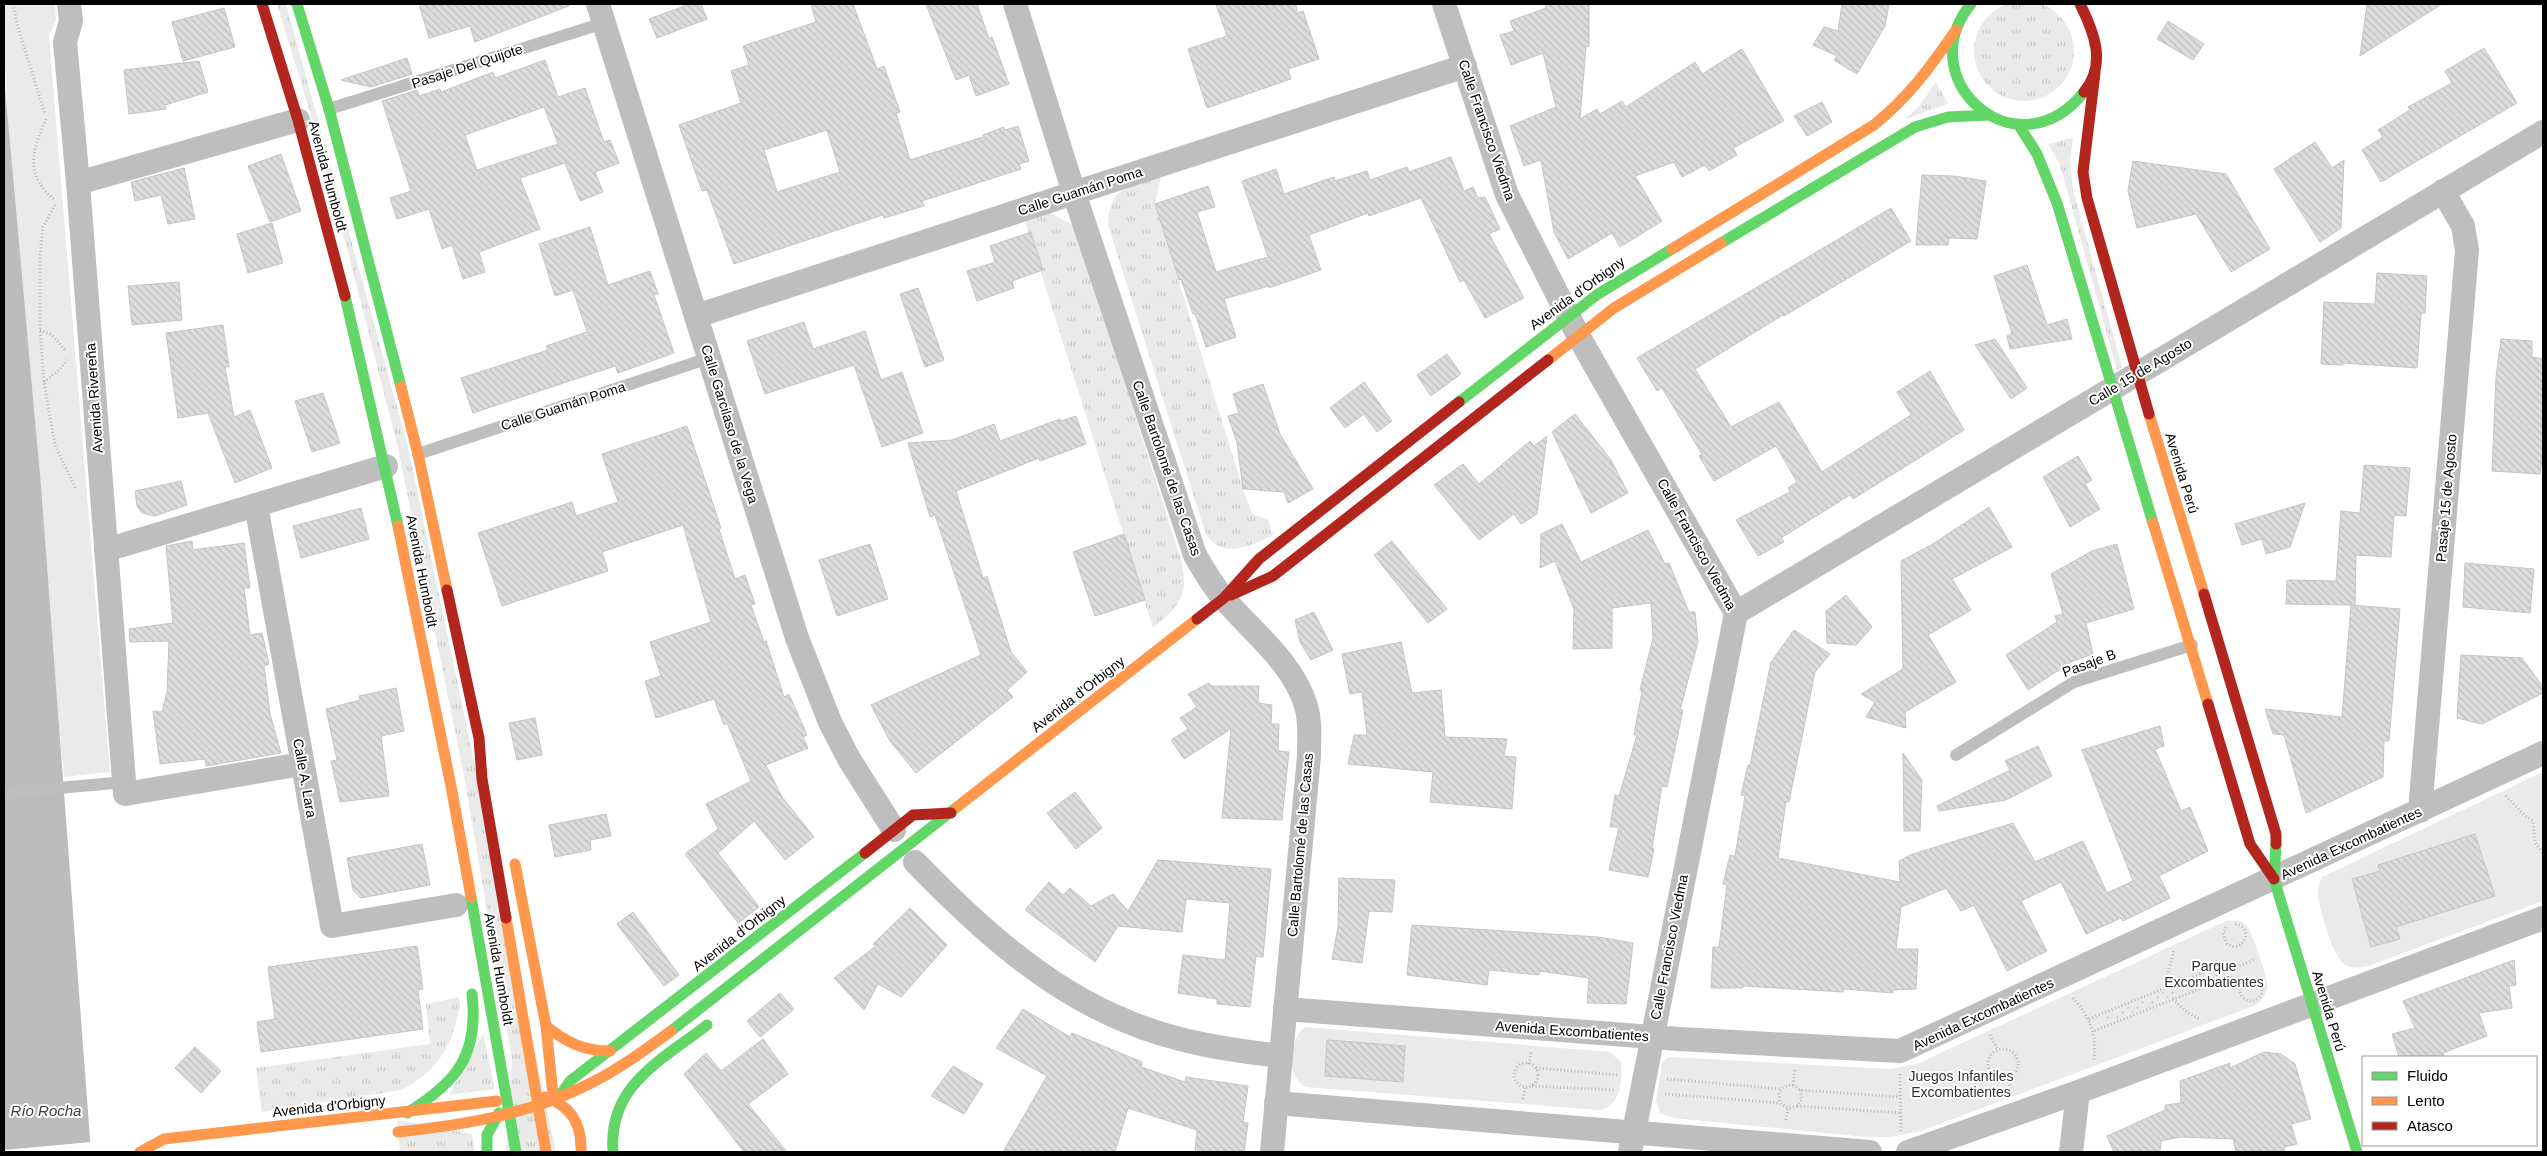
<svg xmlns="http://www.w3.org/2000/svg" width="2547" height="1156" font-family="Helvetica,sans-serif">
  <defs>
    <pattern id="grass-tufts" width="24" height="20" patternUnits="userSpaceOnUse" patternTransform="scale(1.25)"><rect width="24" height="20" fill="#eaeaea"/><path d="M3 7l-1-3M5 7V3M7 7l1-3M15 17l-1-3M17 17v-4M19 17l1-3" fill="none" stroke="#c7c7c7"/></pattern>
    <pattern id="garden-dots" width="8" height="8" patternUnits="userSpaceOnUse" patternTransform="scale(1.25)"><rect width="8" height="8" fill="#eaeaea"/><path d="M2 2h.1M6 6h.1" fill="none" stroke="#c7c7c7" stroke-width="1.8" stroke-linecap="round"/></pattern>
    <pattern id="building-back-hatch" width="6" height="6" patternUnits="userSpaceOnUse" patternTransform="scale(1.25)"><rect width="6" height="6" fill="#ddd"/><path d="M-1 5l2 2M0 0l6 6M5-1l2 2" fill="none" stroke="#bcbcbc"/></pattern>
  </defs>
  <rect width="100%" height="100%" fill="#fff"/>
  <g fill="url(#grass-tufts)">
    <circle cx="2024" cy="51" r="50"/>
    <path d="M277,4H286L408,447L556,1152H506L512,1060L466,786L398,448L357,287L311,115Z"/>
    <path d="M1936,82L1948,104L1905,119L1919,106Z"/>
    <path d="M2073,138L2070,162L2073,190L2122,367L2117,370L2060,165L2048,144Z"/>
    <path d="M1161,176L1155,204L1243,489L1252,514L1268,519L1273,535C1250,547 1220,560 1205,532L1108,225C1109,186 1129,187 1161,176Z"/>
    <path d="M1048,212L1071,224L1078,235L1182,563C1189,598 1178,606 1153,628L1024,219Z"/>
    <path d="M459,997C461,1006 458,1014 456,1023C448,1055 429,1076 401,1090L262,1112L256,1068L430,1044L426,1004Z"/>
    <path d="M483,1034L495,1089L449,1095Z"/>
    <path d="M397,1120L472,1134L475,1152H400Z"/>
  </g>
  <g fill="#eaeaea">
    <path d="M4,4H55L56,20L49,36L110,772L64,777C51,650 44,523 33,396C21,266 4,135 4,4Z"/>
    <path d="M2543,772V901L2368,966C2360,967 2352,969 2345,965C2334,959 2319,909 2318,896C2317,889 2319,883 2322,877Z"/>
    <path d="M2226,921C2232,920 2239,919 2245,924C2252,930 2267,975 2267,986C2267,994 2262,1000 2256,1005L1921,1131L1890,1137H1866L1673,1118L1660,1113L1656,1101L1662,1062L1669,1057L1891,1069L1917,1064Z"/>
    <path d="M1305,1027L1610,1052L1621,1062C1622,1082 1621,1106 1599,1110L1306,1087C1285,1077 1288,1040 1305,1027Z"/>
  </g>
  <path fill="url(#garden-dots)" d="M2208,973L2211,980L2105,1024L2102,1018Z"/>
  <path fill="#bcbcbc" d="M4,77L41,486L91,1152H4Z"/>
  <path fill="#fff" d="M91,1142V1152H4V1150Z"/>
  <g fill="url(#building-back-hatch)" stroke="#c5c5c5" fill-rule="evenodd">
    <path d="M419,4H569V6L475,42L470,26L429,38Z"/>
    <path d="M690,4H701L707,19L657,38L649,19Z"/>
    <path d="M811,4H853L877,69L884,66L900,112L896,113L910,160L983,137V135L1004,127L1005,130L1018,126L1029,161L1019,164L1021,169L922,201L924,206L884,218L883,215L734,264L707,190L702,191L679,125L741,103L731,71L749,65L743,46L816,22ZM827,130L840,172L777,192L764,150Z"/>
    <path d="M926,4H977L989,39L992,37L1009,84L976,96L969,75L956,80Z"/>
    <path d="M1216,4H1296L1297,13L1303,11L1319,59L1288,69L1291,79L1207,108L1188,49L1227,36Z"/>
    <path d="M1545,4H1589V46L1586,47L1580,119L1597,109L1600,114L1622,101L1626,107L1695,62L1702,74L1742,49L1784,121L1733,148L1737,155L1709,171L1705,165L1682,177L1674,162L1635,176L1662,221L1620,247L1612,233L1568,259L1554,232L1541,160L1524,166L1510,126L1556,107L1543,53L1511,65L1500,35L1514,31L1510,21L1546,8Z"/>
    <path d="M1842,4H1889L1885,26L1857,74L1834,60L1837,56L1813,45L1824,27L1838,31Z"/>
    <path d="M2367,4H2442L2360,56Z"/>
    <path d="M224,8L235,47L183,61L172,22Z"/>
    <path d="M2168,21L2204,44L2193,60L2157,39Z"/>
    <path d="M2484,48L2517,103L2381,182L2362,150L2383,137L2378,130L2410,110L2408,107L2452,83L2445,71Z"/>
    <path d="M407,58L412,74L371,87L341,80Z"/>
    <path d="M545,60L558,97L585,88L604,142L610,140L619,163L595,172L603,192L580,201L565,163L520,178L540,229L479,252L485,272L463,279L452,245L442,249L429,209L397,219L390,198L411,191L382,101L417,90L419,96L440,89L441,92L493,72L495,78ZM544,107L558,144L477,170L465,135Z"/>
    <path d="M199,61L208,92L165,105L166,109L129,114L124,70Z"/>
    <path d="M1822,102L1832,122L1807,136L1794,116Z"/>
    <path d="M2315,142L2332,168L2344,160L2341,228L2320,242L2274,169Z"/>
    <path d="M281,154L301,211L270,222L248,166Z"/>
    <path d="M1451,157L1464,191L1473,187L1478,198L1485,197L1500,229L1489,234L1524,298L1485,318L1464,280L1460,282L1421,198L1369,216L1368,213L1309,235L1321,270L1269,288V286L1224,299L1236,337L1206,347L1195,313L1193,314L1181,279L1179,280L1155,204L1208,186L1215,207L1197,212L1216,272L1268,257L1242,181L1276,169L1284,194L1334,177L1335,181L1367,171L1370,180L1407,167L1409,172Z"/>
    <path d="M2133,161L2226,174L2270,249L2231,272L2196,214L2137,228L2128,191Z"/>
    <path d="M184,168L195,219L168,224L161,195L135,201L131,182Z"/>
    <path d="M1922,175L1954,176L1986,181L1977,239L1949,238L1948,245H1916Z"/>
    <path d="M1891,208L1911,241L1784,316L1783,315L1695,369L1731,427L1779,402L1822,472L1911,415L1897,392L1930,371L1964,430L1853,499L1850,495L1781,538L1784,542L1758,556L1736,520L1790,492L1788,488L1797,482L1776,446L1714,481L1699,456L1702,454L1662,388L1657,391L1637,358Z"/>
    <path d="M272,223L283,263L248,273L237,234Z"/>
    <path d="M590,227L608,285L650,271L658,294L654,295L674,353L618,373L615,366L473,413L461,378L548,350L546,346L587,332L573,290L555,296L539,244Z"/>
    <path d="M1031,232L1043,270L1012,281L1014,288L977,301L967,271L995,262L990,246Z"/>
    <path d="M2027,265L2047,325L2067,319L2072,339L2010,349L2007,336L2012,334L1994,276Z"/>
    <path d="M2377,273L2427,276L2425,313H2421L2417,368L2343,363V365L2321,364L2324,302L2375,304Z"/>
    <path d="M179,282L182,320L132,325L128,286Z"/>
    <path d="M918,288L944,360L925,367L900,294Z"/>
    <path d="M804,322L813,349L865,331L881,380L902,372L923,433L882,447L854,365L765,394L747,341Z"/>
    <path d="M223,325L229,367H225L234,417L250,410L272,468L235,483L208,413L178,418L166,333Z"/>
    <path d="M1995,339L2027,388L2011,399L1975,345Z"/>
    <path d="M2501,339L2532,341V357L2543,359V450L2540,474L2492,471L2496,377Z"/>
    <path d="M1447,354L1461,374L1431,396L1417,375Z"/>
    <path d="M1364,382L1392,421L1377,432L1364,414L1345,428L1330,408Z"/>
    <path d="M1263,384L1280,434L1313,489L1288,503L1284,492L1243,489L1237,443L1228,416L1239,413L1233,394Z"/>
    <path d="M323,393L340,443L312,452L295,401Z"/>
    <path d="M1575,414L1611,460L1628,493L1591,513L1552,432Z"/>
    <path d="M1076,416L1086,444L1040,461L1039,458L956,491L983,578L987,576L1011,652L1027,672L1007,690L1013,697L916,773L890,741L871,705L981,655L935,515L930,517L908,443L952,440L994,424L1000,441L1060,419L1061,421Z"/>
    <path d="M687,426L721,528L719,529L735,579L745,575L755,604L751,605L764,642L766,641L784,697L789,694L807,735L803,737L808,748L766,765L782,797L814,837L785,860L754,821L718,853L759,907L738,923L685,854L718,829L706,804L751,781L727,723L724,725L714,699L656,718L645,681L661,676L650,642L711,622L683,525L602,552L608,571L502,606L478,533L572,502L576,516L618,502L602,454Z"/>
    <path d="M1547,436L1537,514L1521,524L1514,514L1479,540L1434,485L1463,464L1479,484L1530,441L1534,446Z"/>
    <path d="M2078,456L2092,480L2085,484L2100,509L2070,527L2043,477Z"/>
    <path d="M2364,465L2410,468L2406,516L2394,515L2391,557L2356,555L2355,605L2286,604L2287,580L2336,581L2341,511L2360,513Z"/>
    <path d="M181,481L187,505L155,516L142,513L137,506L135,491Z"/>
    <path d="M2305,503L2290,547L2266,554L2262,539L2242,545L2235,524Z"/>
    <path d="M1989,507L2012,547L1952,579L1971,610L1928,635L1956,682L1905,712L1906,728L1866,717L1875,702L1861,694L1903,669L1901,561L1931,545Z"/>
    <path d="M361,508L369,539L301,558L293,526Z"/>
    <path d="M1562,524L1581,562L1648,530L1665,564L1669,563L1689,612H1695L1698,642L1680,710H1683L1667,787L1662,786L1652,848L1654,849L1648,877L1609,870L1619,827H1610L1615,795L1619,796L1637,735H1634L1642,691L1640,690L1653,638L1651,603L1612,608V648L1573,649L1574,609L1555,561L1540,568L1541,534Z"/>
    <path d="M1124,534L1145,600L1095,616L1073,552Z"/>
    <path d="M192,541L193,550L244,543L250,588H244L250,635L262,633L269,664L264,666L270,714L281,753L206,766L205,759L160,764L153,711L162,712L167,692L169,641L130,642L129,629L173,623L166,546Z"/>
    <path d="M1392,541L1447,609L1428,623L1374,555Z"/>
    <path d="M870,544L888,599L837,616L819,560Z"/>
    <path d="M2117,544L2134,609L2086,623L2093,654L2073,661L2028,690L2006,655L2057,622L2055,616L2063,614L2051,574L2092,551Z"/>
    <path d="M2465,563L2534,569L2530,613L2463,607Z"/>
    <path d="M1846,595L1872,627L1856,645L1827,643L1826,611Z"/>
    <path d="M2351,605L2400,609L2389,741H2384L2383,777L2306,813L2284,735L2273,734L2265,709L2342,717Z"/>
    <path d="M1314,612L1333,650L1311,660L1300,642L1295,620Z"/>
    <path d="M1794,630L1830,654L1815,672L1789,802L1786,801L1778,858L1900,882L1899,861L1910,855L2013,823L2035,862L2083,841L2107,893L2133,881L2082,750L2160,726L2164,746L2155,749L2181,811L2190,807L2208,851L2159,876L2170,898L2123,921L2121,918L2086,934L2061,882L2021,901L2047,951L2007,971L1974,905L1961,911L1946,888L1901,907L1896,949H1918L1916,989L1893,990V993L1844,989L1843,992L1743,986V988H1711L1713,947H1719L1727,885L1723,884L1730,855L1735,856L1745,796L1741,795L1748,765H1750L1771,662Z"/>
    <path d="M1401,642L1412,693L1441,690L1445,737L1507,739L1504,756L1516,757L1512,809L1430,802L1433,772L1348,764L1354,735H1367L1362,692L1350,694L1342,654Z"/>
    <path d="M2461,655L2522,658L2543,687V693L2482,724L2457,718Z"/>
    <path d="M1209,683L1211,686H1259L1258,703L1272,705L1271,724H1279L1278,751L1289,752L1282,820L1222,818L1231,729L1184,759L1171,740L1188,729L1180,718L1197,707L1188,694Z"/>
    <path d="M396,688L404,731L381,736L389,796L340,802L331,761L337,760L326,709L360,700L359,696Z"/>
    <path d="M535,718L542,755L517,760L509,723Z"/>
    <path d="M2038,746L2052,776L2006,800L1939,811L1937,806L2010,770L2005,761Z"/>
    <path d="M1903,753L1922,780L1920,831H1904Z"/>
    <path d="M1075,792L1102,828L1076,849L1047,813Z"/>
    <path d="M606,814L611,836L590,840L591,850L555,857L549,825Z"/>
    <path d="M2475,834L2495,896L2396,927L2400,939L2371,947L2352,879L2380,871L2378,865Z"/>
    <path d="M422,844L430,885L361,898L353,890L347,858Z"/>
    <path d="M1158,860L1271,869L1263,957L1256,956L1250,1007L1217,1004V999L1178,993L1183,955L1225,960L1230,903L1186,899L1182,932L1118,926L1095,962L1025,910L1049,882L1063,895L1070,888L1091,906L1113,894L1128,911Z"/>
    <path d="M1339,878L1395,880L1392,912L1369,911L1362,963L1332,959L1338,927Z"/>
    <path d="M910,908L947,945L901,997L878,984L864,1010L834,978L876,946L873,944Z"/>
    <path d="M633,912L679,975L664,986L617,924Z"/>
    <path d="M1412,925L1598,937L1633,943L1626,1004L1587,1003L1589,978L1540,971L1539,975L1489,970L1487,985L1407,975Z"/>
    <path d="M417,946L423,989L418,990L423,1029L261,1052L257,1022L275,1019L268,967Z"/>
    <path d="M2514,960L2516,985L2509,986L2512,1008L2479,1013L2487,1036L2443,1053L2444,1057H2399L2392,1034L2415,1028L2403,1001Z"/>
    <path d="M780,993L794,1009L760,1037L747,1021Z"/>
    <path d="M1023,1009L1070,1037L1072,1033L1142,1062L1141,1067L1185,1082L1186,1077L1248,1086L1243,1122L1248,1123L1244,1152H1195L1197,1130L1128,1108L1115,1152H1003L1047,1076L996,1048Z"/>
    <path d="M763,1039L788,1074L748,1104L787,1152H744L684,1074L706,1053L721,1071Z"/>
    <path d="M1327,1040L1405,1046L1403,1082L1325,1076Z"/>
    <path d="M195,1047L221,1071L201,1093L175,1068Z"/>
    <path d="M2264,1052L2281,1054L2295,1064L2311,1119L2291,1124L2297,1144L2284,1147L2285,1152H2236L2233,1139L2180,1137L2161,1141L2160,1152H2114L2107,1136L2165,1110V1105L2181,1103L2180,1081L2230,1063V1068Z"/>
    <path d="M953,1066L983,1084L964,1114L931,1096Z"/>
  </g>
  <g fill="none" stroke-linecap="round" stroke-linejoin="round">
    <g stroke="#b8b8b8" stroke-width="3" stroke-dasharray="1 2.5" stroke-linecap="butt">
      <path d="M13,4L17,24L45,114"/>
      <path d="M46,119C32,151 24,175 55,200"/>
      <path d="M55,205L43,227L40,257V330L44,382L55,445L76,489"/>
      <path d="M40,330L52,335L65,350"/>
      <path d="M44,382L60,369L67,360"/>
      <path d="M2506,796L2522,813L2533,821L2535,843L2543,853"/>
      <path d="M2226,927L2223,933L2227,944L2234,947C2249,944 2250,925 2234,924"/>
      <path d="M2217,975L2256,959"/>
      <circle cx="2251" cy="990" r="11"/>
      <path d="M2169,986L2167,977L2174,950"/>
      <path d="M2073,998C2090,1017 2097,1034 2094,1060"/>
      <path d="M2173,999L2188,1013L2200,1019"/>
      <path d="M2089,1019L2209,970L2215,971L2217,975L2214,983L2094,1031"/>
      <path d="M1990,1035L1998,1050"/>
      <circle cx="2003" cy="1064" r="15"/>
      <circle cx="1526" cy="1075" r="12"/>
      <path d="M1529,1064L1531,1052"/>
      <path d="M1536,1068L1618,1075"/>
      <path d="M1900,1074L1901,1131"/>
      <path d="M2007,1078L2012,1091"/>
      <path d="M1667,1079L1781,1089"/>
      <path d="M1793,1085L1795,1068"/>
      <path d="M1532,1086L1615,1090"/>
      <path d="M1800,1090L1802,1099L1797,1106L1788,1108L1780,1103L1779,1093C1784,1084 1793,1083 1800,1090L1900,1097"/>
      <path d="M1665,1094L1780,1103"/>
      <path d="M1523,1099L1525,1088"/>
      <path d="M1797,1106L1901,1113"/>
      <path d="M1786,1120L1788,1108"/>
    </g>
    <g stroke="#bebebe" stroke-width="12">
      <path d="M329,109L604,23"/>
      <path d="M418,454L709,358"/>
      <path d="M1956,755L2074,682L2192,645"/>
      <path d="M4,793L125,782"/>
    </g>
    <g stroke="#bebebe" stroke-width="24">
      <path d="M69,4L71,21L65,42L78,183L125,794L302,764"/>
      <path d="M598,4L797,638L830,722L849,759L894,830"/>
      <path d="M1015,4L1074,193L1195,555C1204,571 1213,586 1225,600C1253,632 1294,664 1306,706C1311,722 1309,739 1309,756L1272,1152"/>
      <path d="M1444,4L1507,195L1579,337L1736,613L1630,1152"/>
      <path d="M78,183L298,120"/>
      <path d="M696,316L1465,66"/>
      <path d="M256,505L332,926L456,905"/>
      <path d="M106,550L386,466"/>
      <path d="M1736,613L2543,132"/>
      <path d="M2420,811L2467,250L2463,226L2443,191"/>
      <path d="M915,862C975,924 1044,988 1126,1021C1175,1042 1228,1050 1281,1056"/>
      <path d="M1285,1009L1679,1039L1900,1051L2543,753"/>
      <path d="M1276,1103L1870,1152"/>
      <path d="M1908,1152L2078,1092L2543,918"/>
      <path d="M2071,1152L2078,1092"/>
    </g>
    <g stroke="#63d668" stroke-width="11">
      <path d="M297,4L329,109L401,387"/>
      <path d="M1971,4C1909,79 2017,176 2084,92"/>
      <path d="M2018,124L2037,154L2057,203L2153,523"/>
      <path d="M1721,243L1915,127L1948,117L1989,115"/>
      <path d="M345,296L398,526"/>
      <path d="M1459,402L1598,294L1672,249"/>
      <path d="M2276,844L2274,879L2357,1152"/>
      <path d="M471,897L516,1152"/>
      <path d="M671,1031L957,807"/>
      <path d="M557,1100L570,1081L865,853"/>
      <path d="M407,1113C457,1082 479,1055 472,994"/>
      <path d="M487,1152V1135L499,1113"/>
      <path d="M613,1152C608,1085 661,1061 707,1025"/>
    </g>
    <g stroke="#ff974d" stroke-width="11">
      <path d="M1672,249L1874,125C1910,96 1930,67 1956,30"/>
      <path d="M1548,360L1614,308L1721,243"/>
      <path d="M401,387L418,454L447,590"/>
      <path d="M2149,414L2204,594"/>
      <path d="M2153,523L2208,704"/>
      <path d="M398,526L451,786L471,897"/>
      <path d="M957,807L1197,619"/>
      <path d="M515,864L546,1026L553,1095"/>
      <path d="M506,918L546,1152"/>
      <path d="M546,1026C566,1042 583,1051 610,1051"/>
      <path d="M545,1097C572,1106 582,1125 581,1152"/>
      <path d="M140,1152L164,1139L497,1101"/>
    </g>
    <g stroke="#b3261e" stroke-width="11">
      <path d="M262,4L298,120L345,296"/>
      <path d="M2080,4C2094,32 2107,64 2084,92"/>
      <path d="M2095,73L2083,172L2087,198L2149,414"/>
      <path d="M447,590L479,738L482,779L506,918"/>
      <path d="M2204,594L2276,834V844"/>
      <path d="M1231,595L1273,576L1548,360"/>
      <path d="M1197,619L1224,598L1259,559L1459,402"/>
      <path d="M2208,704L2250,844L2274,879"/>
      <path d="M865,853L913,815L951,813"/>
    </g>
    <path stroke="#ff974d" stroke-width="11" d="M398,1132C464,1125 531,1114 591,1083C619,1069 645,1050 671,1031"/>
  </g>
  <g text-anchor="middle" dominant-baseline="central" stroke-width="4" stroke-linejoin="round" paint-order="stroke">
    <g font-size="14" fill="#000" stroke="#fff">
      <text transform="translate(467 66) rotate(-18)">Pasaje Del Quijote</text>
      <text transform="translate(1487 130) rotate(71)">Calle Francisco Viedma</text>
      <text transform="translate(328 176) rotate(75)">Avenida Humboldt</text>
      <text transform="translate(1080 191) rotate(-18)">Calle Guamán Poma</text>
      <text transform="translate(1577 293) rotate(-36)">Avenida d'Orbigny</text>
      <text transform="translate(2140 372) rotate(-31)">Calle 15 de Agosto</text>
      <text transform="translate(94 398) rotate(-94)">Avenida Rivereña</text>
      <text transform="translate(563 406) rotate(-18)">Calle Guamán Poma</text>
      <text transform="translate(730 424) rotate(73)">Calle Garcilaso de la Vega</text>
      <text transform="translate(1167 468) rotate(71)">Calle Bartolomé de las Casas</text>
      <text transform="translate(2182 473) rotate(73)">Avenida Perú</text>
      <text transform="translate(2446 498) rotate(-85)">Pasaje 15 de Agosto</text>
      <text transform="translate(1697 544) rotate(61)">Calle Francisco Viedma</text>
      <text transform="translate(422 571) rotate(79)">Avenida Humboldt</text>
      <text transform="translate(2089 663) rotate(-20)">Pasaje B</text>
      <text transform="translate(1078 694) rotate(-38)">Avenida d'Orbigny</text>
      <text transform="translate(305 778) rotate(80)">Calle A. Lara</text>
      <text transform="translate(2351 843) rotate(-25)">Avenida Excombatientes</text>
      <text transform="translate(1300 845) rotate(-85)">Calle Bartolomé de las Casas</text>
      <text transform="translate(739 933) rotate(-38)">Avenida d'Orbigny</text>
      <text transform="translate(1669 947) rotate(-79)">Calle Francisco Viedma</text>
      <text transform="translate(499 969) rotate(80)">Avenida Humboldt</text>
      <text transform="translate(2329 1011) rotate(73)">Avenida Perú</text>
      <text transform="translate(1983 1014) rotate(-25)">Avenida Excombatientes</text>
      <text transform="translate(1572 1031) rotate(4)">Avenida Excombatientes</text>
      <text transform="translate(329 1106) rotate(-6)">Avenida d'Orbigny</text>
    </g>
    <g font-size="14" fill="#303030" stroke="#fff">
      <text x="2214" y="966">Parque<tspan x="2214" dy="16">Excombatientes</tspan></text>
      <text x="1961" y="1076">Juegos Infantiles<tspan x="1961" dy="16">Excombatientes</tspan></text>
    </g>
    <g font-size="15" font-style="italic" fill="#414141" stroke="#fff">
      <text x="46" y="1110">Río Rocha</text>
    </g>
  </g>
  <rect width="2547" height="1156" fill="none" stroke="#000000" stroke-width="10"/>
  <rect x="2362" y="1056" width="175" height="90" fill="#ffffff" stroke="#999999"/>
  <rect x="2372" y="1072" width="25" height="8" fill="#63d668" stroke="#999999"/>
  <text x="2407" y="1081" font-size="15" fill="#000000">Fluido</text>
  <rect x="2372" y="1097" width="25" height="8" fill="#ff974d" stroke="#999999"/>
  <text x="2407" y="1106" font-size="15" fill="#000000">Lento</text>
  <rect x="2372" y="1122" width="25" height="8" fill="#b3261e" stroke="#999999"/>
  <text x="2407" y="1131" font-size="15" fill="#000000">Atasco</text>
</svg>
